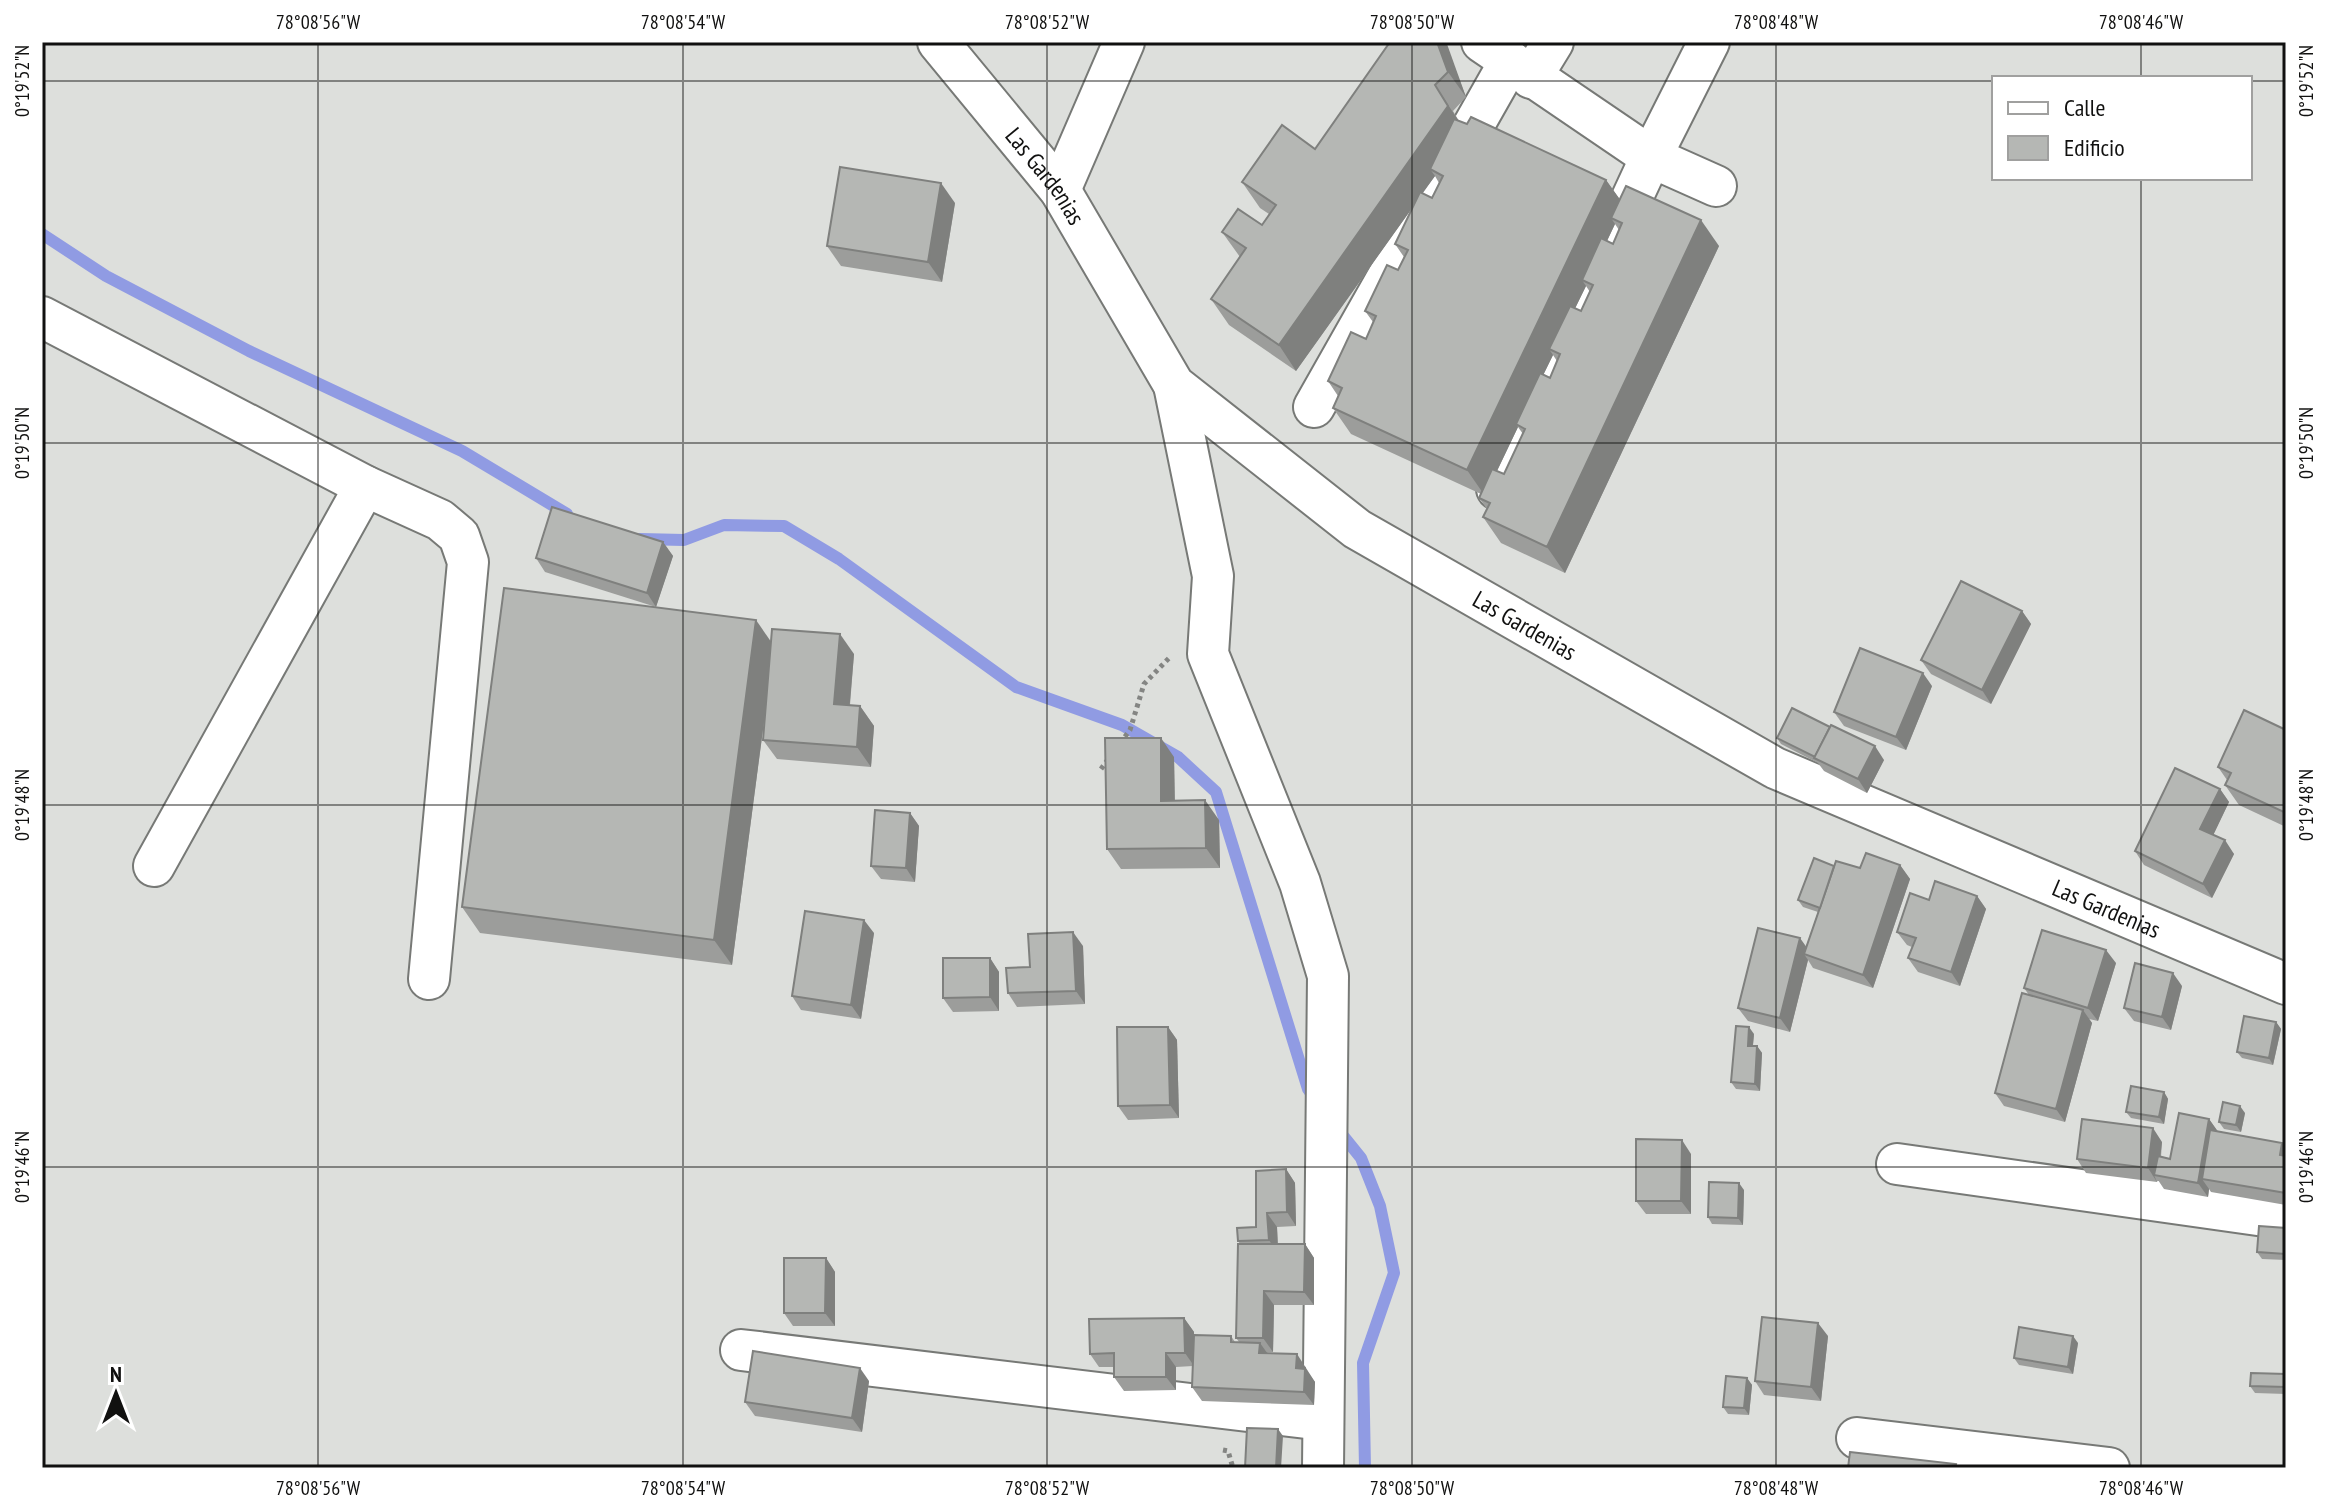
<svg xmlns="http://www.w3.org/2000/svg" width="2328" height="1510" font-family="'PT Sans Narrow',sans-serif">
  <rect width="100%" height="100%" fill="#dddfdc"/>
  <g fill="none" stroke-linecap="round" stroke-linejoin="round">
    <g stroke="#909be3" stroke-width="12">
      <path d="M42,234L106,276L249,351L462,451L567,514"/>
      <path d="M640,539L684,540L724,525L784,526L839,559L1016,687L1122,725L1178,757L1216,792L1308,1089L1313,1096"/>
      <path d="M1336,1127L1361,1158L1380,1206L1394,1273L1363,1363L1365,1468"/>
    </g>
    <g stroke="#777976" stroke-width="44">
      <g id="minor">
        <path id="s1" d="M938,42L1060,190L1174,385L1357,529L1775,768L2286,984"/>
        <path d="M1482,42L1651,157L1716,186"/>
        <path d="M1531,78L1553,42"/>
        <path d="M1060,190L1124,42"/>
        <path d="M42,317L365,486L440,520L459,536L468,562L429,979"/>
        <path d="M1174,385L1213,576L1208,654L1300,883L1328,976L1323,1468"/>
        <path d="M1314,407L1510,61"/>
        <path d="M1497,489L1651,157L1709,42"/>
        <path d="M154,866L365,486"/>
        <path d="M1897,1164L2286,1219"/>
        <path d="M741,1350L1323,1420"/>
        <path d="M1857,1438L2109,1468"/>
      </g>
    </g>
    <g stroke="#848583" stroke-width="5" stroke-dasharray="4 4" stroke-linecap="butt">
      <path d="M1120,743L1130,730L1144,684L1170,657"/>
      <path d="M1101,769L1109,758"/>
      <path d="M1223,1450L1228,1451L1233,1468"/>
    </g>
    <use href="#minor" stroke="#fff" stroke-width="40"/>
  </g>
  <g fill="#9c9d9b" fill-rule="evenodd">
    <path d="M1390,42H1445L1466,97L1453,111L1459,121L1606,180L1620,200L1719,246L1565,573L1501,543L1483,517L1487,509L1479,498L1481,494L1351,434L1333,408L1338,396L1328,381L1366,339L1373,322L1365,311L1398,270L1404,257L1395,244L1412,208L1296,371L1229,325L1211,299L1240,257L1222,232L1262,225L1269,214L1260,208L1242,182L1315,149ZM1435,176L1439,183L1432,198L1422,193ZM1615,224L1619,230L1613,244L1607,241ZM1586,286L1590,292L1581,311L1575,308ZM1553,355L1557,361L1550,378L1543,375ZM1518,427L1523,434L1504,474L1497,471Z"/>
    <path d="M955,203L942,282L841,266L827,246Z"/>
    <path d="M663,542L673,556L656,607L545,572L536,558Z"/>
    <path d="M2022,611L2031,624L1991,704L1931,674L1921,660Z"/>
    <path d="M771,641L854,654L850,705L860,706L874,726L871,767L777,759L763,740L764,721L732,965L480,933L462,907Z"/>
    <path d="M1932,686L1906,750L1844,726L1834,712Z"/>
    <path d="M2286,730V827L2239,805L2225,785L2227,780L2218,767Z"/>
    <path d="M1777,738L1884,760L1867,793L1824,771L1818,763L1781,744Z"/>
    <path d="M1174,757L1175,801L1219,820L1220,868L1121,869L1107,849Z"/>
    <path d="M2220,789L2229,802L2213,835L2234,854L2212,898L2144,865L2135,851Z"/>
    <path d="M910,813L919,826L915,882L881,879L871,866Z"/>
    <path d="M1900,865L1910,879L1873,988L1813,968L1808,960L1790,1032L1748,1021L1738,1008L1806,947L1818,912L1803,907L1798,900L1834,866L1860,868Z"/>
    <path d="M1977,896L1986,909L1960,986L1918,972L1908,958L1912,947L1907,945L1897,932L1929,900Z"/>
    <path d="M874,933L861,1019L801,1010L792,996Z"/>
    <path d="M1083,946L1085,1004L1017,1007L1008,993L1030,967Z"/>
    <path d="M990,958L999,972V1011L953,1012L943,998Z"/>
    <path d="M2116,963L2098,1021L2089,1019L2092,1023L2065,1122L2004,1106L1995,1093L2029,995L2024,988Z"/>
    <path d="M2182,986L2171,1030L2134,1021L2124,1008Z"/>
    <path d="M2276,1022L2281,1029L2273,1065L2242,1058L2237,1052Z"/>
    <path d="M1168,1027L1177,1040L1179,1118L1128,1120L1118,1106Z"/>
    <path d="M1754,1034L1753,1046H1757L1762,1053L1760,1091L1736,1089L1731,1082Z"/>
    <path d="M2164,1092L2168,1099L2164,1124L2131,1118L2126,1112Z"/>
    <path d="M2245,1113L2241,1132L2224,1129L2219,1122Z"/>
    <path d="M2209,1119L2218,1132L2282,1143L2286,1148V1205L2211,1192L2209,1189L2208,1197L2164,1189L2158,1180L2157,1182L2086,1173L2077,1159L2162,1142L2161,1157L2170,1159Z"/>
    <path d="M1691,1154V1214H1646L1636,1201Z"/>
    <path d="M1286,1169L1295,1183L1296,1226L1277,1227L1278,1244H1305L1314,1258V1305H1274L1273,1352H1266L1306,1367V1370L1315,1382L1314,1405L1202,1401L1192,1387L1193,1366L1176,1367V1390L1124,1391L1114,1377V1367H1099L1090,1354L1184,1318L1194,1332V1351L1231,1336L1235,1342L1240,1343L1236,1338L1240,1244L1238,1241L1256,1227Z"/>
    <path d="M1744,1190L1743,1225L1712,1224L1708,1217Z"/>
    <path d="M2286,1228V1260L2262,1259L2257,1252Z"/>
    <path d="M826,1258L835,1272V1326H793L784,1313Z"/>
    <path d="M1828,1336L1821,1401L1764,1395L1755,1381Z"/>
    <path d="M2078,1343L2073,1374L2019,1365L2014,1358Z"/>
    <path d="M2286,1374V1394L2255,1393L2250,1386Z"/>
    <path d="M1747,1378L1752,1385L1749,1415L1728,1414L1723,1407Z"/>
    <path d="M869,1381L862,1432L755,1416L745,1402Z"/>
  </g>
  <g fill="#7f807e">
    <path d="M1437,42H1445L1447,44L1466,97L1448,72Z"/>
    <path d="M1435,85L1466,132L1430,169L1435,176L1296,371L1279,345Z"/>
    <path d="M1606,180L1624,205L1611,218L1615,224L1587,283L1582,280L1586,286L1554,352L1549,349L1553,355L1519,425L1516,424L1518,427L1485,496L1467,470Z"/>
    <path d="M941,183L955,203L942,282L928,262Z"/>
    <path d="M1701,220L1719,246L1565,573L1547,547Z"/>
    <path d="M663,542L673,556L656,607L647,593Z"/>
    <path d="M2022,611L2031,624L1991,704L1982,690Z"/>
    <path d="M756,620L774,646L732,965L714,940Z"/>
    <path d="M840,634L854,654L848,724L834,704Z"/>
    <path d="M1923,673L1932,686L1906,750L1896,737Z"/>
    <path d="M860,706L874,726L871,767L857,747Z"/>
    <path d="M1161,738L1174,757L1175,821L1161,801Z"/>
    <path d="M1875,746L1884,760L1867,793L1858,779Z"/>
    <path d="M2220,789L2229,802L2210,842L2200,829Z"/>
    <path d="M1205,800L1219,820L1220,868L1206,848Z"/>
    <path d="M910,813L919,826L915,882L906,868Z"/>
    <path d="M2225,840L2234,854L2212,898L2203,884Z"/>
    <path d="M1900,865L1910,879L1873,988L1863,975Z"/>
    <path d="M1977,896L1986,909L1960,986L1951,972Z"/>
    <path d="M864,920L874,933L861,1019L851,1005Z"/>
    <path d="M1073,932L1083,946L1085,1004L1076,991Z"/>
    <path d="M1800,938L1810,952L1804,954L1808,960L1790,1032L1780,1018Z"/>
    <path d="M2106,950L2116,963L2098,1021L2088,1008Z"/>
    <path d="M990,958L999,972V1011L990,997Z"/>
    <path d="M2173,973L2182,986L2171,1030L2162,1017Z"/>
    <path d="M2083,1010L2092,1023L2065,1122L2056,1109Z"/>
    <path d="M2276,1022L2281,1029L2273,1065L2269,1058Z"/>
    <path d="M1168,1027L1177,1040L1179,1118L1170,1105Z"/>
    <path d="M1749,1027L1754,1034L1752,1053L1748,1046Z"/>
    <path d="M1757,1046L1762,1053L1760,1091L1755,1084Z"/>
    <path d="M2164,1092L2168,1099L2164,1124L2159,1117Z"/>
    <path d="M2240,1106L2245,1113L2241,1132L2236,1125Z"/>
    <path d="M2209,1119L2219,1133L2202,1179L2209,1189L2208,1197L2198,1183Z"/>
    <path d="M2153,1128L2162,1142L2158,1176L2154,1175L2157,1182L2148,1168Z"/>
    <path d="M1682,1140L1691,1154V1214L1681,1201Z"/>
    <path d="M2282,1143L2286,1148V1163L2280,1155Z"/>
    <path d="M1286,1169L1295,1183L1296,1226L1287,1212Z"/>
    <path d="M1739,1183L1744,1190L1743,1225L1738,1218Z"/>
    <path d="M1267,1213L1277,1227L1278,1254L1269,1240Z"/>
    <path d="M1305,1244L1314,1258V1305L1304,1292Z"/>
    <path d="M826,1258L835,1272V1326L825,1313Z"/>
    <path d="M1264,1291L1274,1305L1273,1352L1263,1338Z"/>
    <path d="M1184,1318L1194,1332V1366L1185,1353Z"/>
    <path d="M1818,1323L1828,1336L1821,1401L1811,1387Z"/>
    <path d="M2073,1336L2078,1343L2073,1374L2068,1367Z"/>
    <path d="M1260,1343L1270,1357L1259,1353Z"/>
    <path d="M1166,1353L1176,1367V1390L1166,1377Z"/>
    <path d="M1297,1354L1315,1382L1314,1405L1304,1392L1296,1368Z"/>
    <path d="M860,1368L869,1381L862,1432L852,1418Z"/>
    <path d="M1747,1378L1752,1385L1749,1415L1744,1408Z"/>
    <path d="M1278,1429L1283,1436L1281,1468H1276Z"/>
  </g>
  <g fill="#b5b7b4" stroke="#7f807e" stroke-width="2">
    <path d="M1390,42H1437L1448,72L1435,85L1448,106L1279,345L1211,299L1246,248L1222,232L1238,209L1262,225L1276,205L1242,182L1282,125L1315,149Z"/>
    <path d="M1471,117L1606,180L1467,470L1333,408L1342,388L1328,381L1351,332L1366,339L1376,316L1365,311L1387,265L1398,270L1408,250L1395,244L1420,192L1432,198L1443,176L1430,169L1454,119L1467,124Z"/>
    <path d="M840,167L941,183L928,262L827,246Z"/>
    <path d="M1626,186L1701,220L1547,547L1483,517L1490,503L1479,498L1492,469L1504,474L1525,429L1516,424L1540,373L1550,378L1560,354L1549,349L1570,306L1581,311L1593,285L1582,280L1601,238L1613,244L1622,223L1611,218Z"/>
    <path d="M552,507L663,542L647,593L536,558Z"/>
    <path d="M1961,581L2022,611L1982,690L1921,660Z"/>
    <path d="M504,588L756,620L714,940L462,907Z"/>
    <path d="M772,629L840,634L834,704L860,706L857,747L763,740Z"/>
    <path d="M1860,648L1923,673L1896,737L1834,712Z"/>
    <path d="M1792,708L1830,727L1815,757L1777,738Z"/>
    <path d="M2244,710L2286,730V813L2225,785L2231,773L2218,767Z"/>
    <path d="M1831,725L1875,746L1858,779L1814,758Z"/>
    <path d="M1105,738H1161V801L1205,800L1206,848L1107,849Z"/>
    <path d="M2175,768L2220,789L2200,829L2225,840L2203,884L2135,851Z"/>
    <path d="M875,810L910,813L906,868L871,866Z"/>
    <path d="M1866,853L1900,865L1863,975L1804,954L1836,861L1860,868Z"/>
    <path d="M1814,858L1834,866L1820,908L1798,900Z"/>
    <path d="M1935,881L1977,896L1951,972L1908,958L1916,938L1897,932L1910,893L1929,900Z"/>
    <path d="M805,911L864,920L851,1005L792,996Z"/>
    <path d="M1758,928L1800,938L1780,1018L1738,1008Z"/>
    <path d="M2042,930L2106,950L2088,1008L2024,988Z"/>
    <path d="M1073,932L1076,991L1008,993L1006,968L1030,967L1028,934Z"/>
    <path d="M943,958H990V997L943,998Z"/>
    <path d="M2135,963L2173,973L2162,1017L2124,1008Z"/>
    <path d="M2022,993L2083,1010L2056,1109L1995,1093Z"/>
    <path d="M2244,1016L2276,1022L2269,1058L2237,1052Z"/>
    <path d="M1736,1026L1749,1027L1748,1046H1757L1755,1084L1731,1082Z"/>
    <path d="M1117,1027H1168L1170,1105L1118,1106Z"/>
    <path d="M2131,1086L2164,1092L2159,1117L2126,1112Z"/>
    <path d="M2223,1102L2240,1106L2236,1125L2219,1122Z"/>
    <path d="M2179,1113L2209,1119L2198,1183L2154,1175L2158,1156L2170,1159Z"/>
    <path d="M2082,1119L2153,1128L2148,1168L2077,1159Z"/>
    <path d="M2210,1130L2282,1143L2280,1155L2286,1156V1193L2202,1179Z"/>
    <path d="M1636,1139L1682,1140L1681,1201H1636Z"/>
    <path d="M1286,1169L1287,1212L1267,1213L1269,1240L1238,1241L1237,1228L1256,1227V1171Z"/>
    <path d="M1709,1182L1739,1183L1738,1218L1708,1217Z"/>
    <path d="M2259,1226L2286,1228V1254L2257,1252Z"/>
    <path d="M1238,1244H1305L1304,1292L1264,1291L1263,1338H1236Z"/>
    <path d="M784,1258H826L825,1313H784Z"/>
    <path d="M1762,1317L1818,1323L1811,1387L1755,1381Z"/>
    <path d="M1184,1318L1185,1353H1166V1377H1114V1353L1090,1354L1089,1319Z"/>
    <path d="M2019,1327L2073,1336L2068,1367L2014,1358Z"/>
    <path d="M1194,1335L1231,1336V1342L1260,1343L1259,1353L1297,1354L1296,1368L1305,1369L1304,1392L1192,1387Z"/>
    <path d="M753,1351L860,1368L852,1418L745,1402Z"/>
    <path d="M2251,1373L2286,1374V1387L2250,1386Z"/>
    <path d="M1726,1376L1747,1378L1744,1408L1723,1407Z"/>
    <path d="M1247,1428L1278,1429L1276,1468H1245Z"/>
    <path d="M1850,1452L1956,1464L1955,1468H1848Z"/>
  </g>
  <path fill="none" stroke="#111110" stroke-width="2" stroke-opacity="0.45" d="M318,42V1468M683,42V1468M1047,42V1468M1412,42V1468M1776,42V1468M2141,42V78M42,81H1994M2250,81H2286M2141,178V1468M42,443H2286M42,805H2286M42,1167H2286"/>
  <g text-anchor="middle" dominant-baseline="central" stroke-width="6" stroke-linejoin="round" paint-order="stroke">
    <g font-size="24" fill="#111110" stroke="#fff">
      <text stroke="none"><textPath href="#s1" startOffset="172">Las Gardenias</textPath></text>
      <text stroke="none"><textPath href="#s1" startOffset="844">Las Gardenias</textPath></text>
      <text stroke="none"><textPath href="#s1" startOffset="1492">Las Gardenias</textPath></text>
    </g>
  </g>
  <rect width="2328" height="1510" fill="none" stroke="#ffffff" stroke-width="88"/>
  <rect x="1992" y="76" width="260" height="104" fill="#ffffff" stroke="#a0a09f" stroke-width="2"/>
  <rect x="2008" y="102" width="40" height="12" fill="#ffffff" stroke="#a0a09f" stroke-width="2"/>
  <text x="2064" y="116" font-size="24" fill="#111110">Calle</text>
  <rect x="2008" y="136" width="40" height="24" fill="#b5b7b4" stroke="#a0a09f" stroke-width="2"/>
  <text x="2064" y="156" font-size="24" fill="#111110">Edificio</text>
  <g transform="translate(116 1394)" stroke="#ffffff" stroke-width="6" paint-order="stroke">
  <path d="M0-6L14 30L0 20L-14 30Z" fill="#111110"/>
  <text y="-12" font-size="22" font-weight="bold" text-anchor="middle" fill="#111110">N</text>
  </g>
  <rect x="44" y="44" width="2240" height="1422" fill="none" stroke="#111110" stroke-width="3"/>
  <g font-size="20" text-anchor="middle" fill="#111110">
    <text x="318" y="29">78°08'56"W</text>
    <text x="683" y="29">78°08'54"W</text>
    <text x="1047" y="29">78°08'52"W</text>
    <text x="1412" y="29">78°08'50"W</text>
    <text x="1776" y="29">78°08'48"W</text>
    <text x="2141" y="29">78°08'46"W</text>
    <text transform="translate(22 81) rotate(-90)" y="7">0°19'52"N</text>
    <text transform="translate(2306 81) rotate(-90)" y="7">0°19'52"N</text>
    <text transform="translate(22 443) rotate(-90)" y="7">0°19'50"N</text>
    <text transform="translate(2306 443) rotate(-90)" y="7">0°19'50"N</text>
    <text transform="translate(22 805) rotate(-90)" y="7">0°19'48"N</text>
    <text transform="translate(2306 805) rotate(-90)" y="7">0°19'48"N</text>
    <text transform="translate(22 1167) rotate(-90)" y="7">0°19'46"N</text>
    <text transform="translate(2306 1167) rotate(-90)" y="7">0°19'46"N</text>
    <text x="318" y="1495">78°08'56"W</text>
    <text x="683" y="1495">78°08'54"W</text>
    <text x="1047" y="1495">78°08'52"W</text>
    <text x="1412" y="1495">78°08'50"W</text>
    <text x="1776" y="1495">78°08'48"W</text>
    <text x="2141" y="1495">78°08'46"W</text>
  </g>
</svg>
